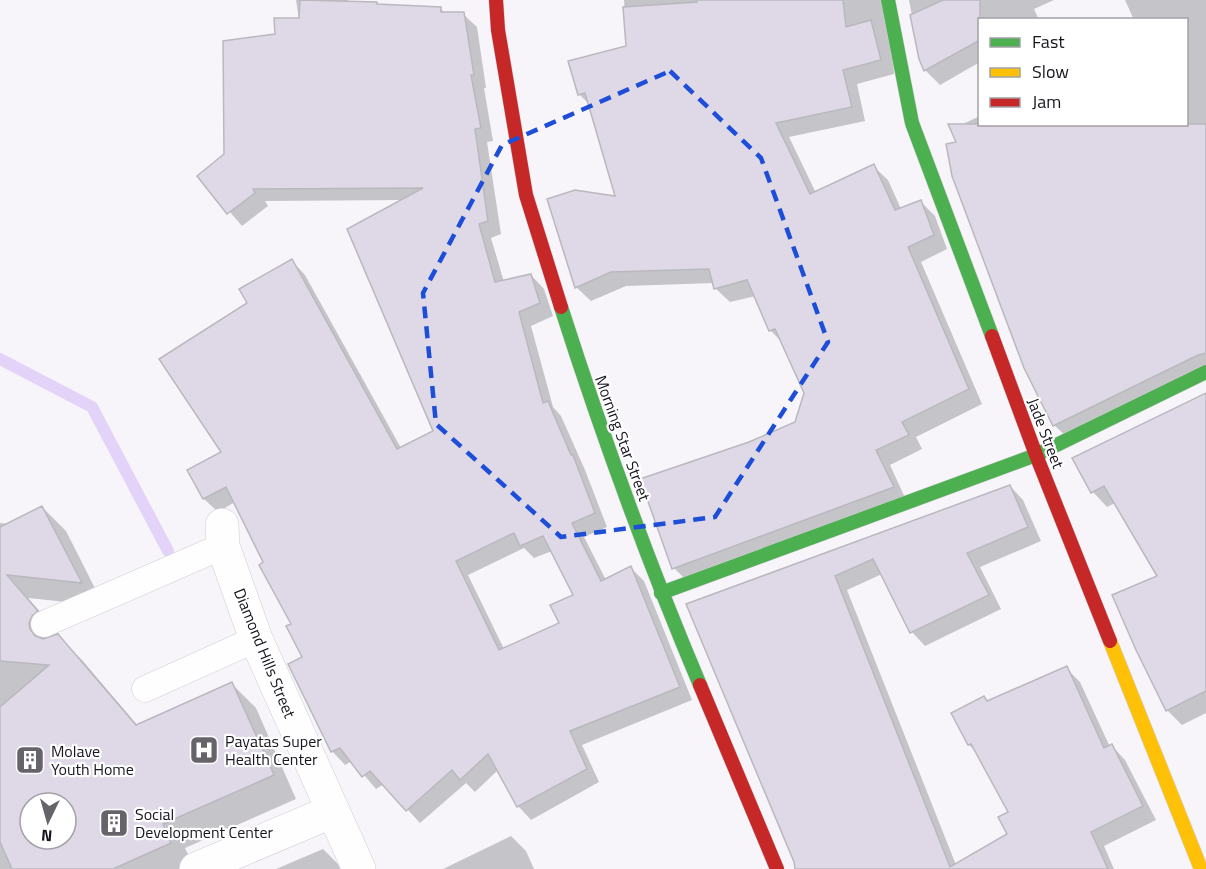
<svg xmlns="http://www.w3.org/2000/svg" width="1206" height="869" font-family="'Titillium Web',sans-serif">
  <rect width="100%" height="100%" fill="#f7f5fa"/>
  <g fill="#0003" fill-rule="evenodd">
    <path d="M296,0H348V2L441,9L445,13L463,14L477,27L486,88H484L493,141L487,142L501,234L491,238L504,282L531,275L544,289L553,316L531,326L553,407L561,416L585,470L607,527L584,537L606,580L631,568L644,581L692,700L582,745L599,782L531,820L518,806L498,770L475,792L466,783L420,823L384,784L376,789L352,761L345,765L332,751L293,624L235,502L218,512L204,499L189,470L223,452L249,303L292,261L305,275L401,448L435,432L403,200L265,201L268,206L242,226L199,176L226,155L277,36L299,19ZM524,548L534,558L552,551L575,595L561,624L504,649L468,575Z"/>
    <path d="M624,0H890L894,74L857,84L865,121L789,137L816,193L873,166L888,180L901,209L920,201L935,216L947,249L921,262L982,404L916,437L922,449L890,465L907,502L688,582L674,568L750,443L796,423L806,393L782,342L770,330L756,296L730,302L715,288L714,283L626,286L591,301L576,287L617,198L590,105L579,94L627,47Z"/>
    <path d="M909,0H1054L1034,9L1039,20H980V62L940,85L925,70L920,59Z"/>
    <path d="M1125,0H1206V372L1069,439L1054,425L952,129L980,116V124H1186V20H1134Z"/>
    <path d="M1206,395V713L1182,725L1167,710L1159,577L1115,503L1107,507L1093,492L1074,459Z"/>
    <path d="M1010,486L1023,500L1041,541L980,567L1001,609L925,646L912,632L882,574L847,590L956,865L1009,835L1010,813L977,752L969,745L988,702L1066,668L1080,682L1110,747L1112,746L1125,760L1156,820L1104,846L1114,869H797L796,861L688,605Z"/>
    <path d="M42,507L66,531L104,606L28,598L60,635L58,637L82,660L138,726L232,684L256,708L296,799L185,848L194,867L189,869H0V523L9,524ZM30,803H66V839H30Z"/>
    <path d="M511,836L526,851L534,869H443Z"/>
    <path d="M323,849L338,864L340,869H276Z"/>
  </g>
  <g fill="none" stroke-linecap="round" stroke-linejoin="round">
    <path stroke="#e4d3f9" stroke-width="12" d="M0,359L92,407L168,551"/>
  </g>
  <g fill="#dfd9e7" stroke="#bab8bf" stroke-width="1.5" fill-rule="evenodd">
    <path d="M300,0L377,2V4L441,7V12H464L474,75H471L481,128L475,129L488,221L479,224L495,282L531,274L540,303L519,312L543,403L548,401L571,455H573L595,513L572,523L601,581L631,566L680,687L570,731L587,769L517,807L488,754L460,780L452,770L406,811L370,771L362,777L340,748L331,752L288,664L302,657L286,626L291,624L259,565L263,562L226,487L203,499L187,470L221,452L159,359L247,303L239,289L292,259L397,449L433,431L347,229L423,188L253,189L255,193L227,214L197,176L224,154L223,41L275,34L274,18H299ZM514,533L520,546L543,536L573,595L550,605L559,623L499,650L456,561Z"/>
    <path d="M696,0H843L846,27L871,20L881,60L843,70L852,107L776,123L810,194L874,164L895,210L921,200L934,235L908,247L969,389L902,422L909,435L876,450L894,487L672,569L640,479L749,442L795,422L804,393L775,329L769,331L747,280L714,289L709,269L611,272L575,288L547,199L575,190L615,196L585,93L578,95L568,61L626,46L623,7L697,2Z"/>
    <path d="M943,0H980V40L924,71L919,59L910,15Z"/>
    <path d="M948,124H1206V353L1198,355L1053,426L1024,368L952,176L946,144L956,142Z"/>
    <path d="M1206,393V691L1166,711L1136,650L1112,595L1157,576L1104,486L1091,493L1072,458Z"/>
    <path d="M1010,485L1028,527L967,553L989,595L910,633L873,559L835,576L950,867L1007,834L998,817L1008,812L971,744L968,745L951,713L984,696L987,701L1067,666L1104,748L1112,744L1143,806L1091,832L1108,869H795L794,862L686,604Z"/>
    <path d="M42,506L82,583L7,575L38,611L32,616L29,623L30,629L35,636L43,639L58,634L136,725L232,682L274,775L163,824L171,843L113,869H12L0,842V707L49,665L0,661V527ZM30,803H66V839H30Z"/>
  </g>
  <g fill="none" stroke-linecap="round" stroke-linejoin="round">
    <g stroke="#d0cdd4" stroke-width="27">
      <g id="lane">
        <path d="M44,624L223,546"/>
        <path d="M145,689L256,639"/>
      </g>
    </g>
    <g stroke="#d0cdd4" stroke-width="34">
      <g id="street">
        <path d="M222,525L223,546L256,639L359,869"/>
        <path d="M196,869L333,811"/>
      </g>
    </g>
    <g stroke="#d0cdd4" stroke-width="15">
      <g id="fast">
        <path d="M888,0L912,123L992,336"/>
        <path d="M561,307C602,435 648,562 700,685"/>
        <path d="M661,593L1036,455L1206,372"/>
      </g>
    </g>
    <g stroke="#d0cdd4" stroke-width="15">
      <path id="slow" d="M1110,641L1201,869"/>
    </g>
    <g stroke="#d0cdd4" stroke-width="15">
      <g id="jam">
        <path d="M496,0L498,30L526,195L561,307"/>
        <path d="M992,336L1036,455L1110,641"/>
        <path d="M700,685L777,869"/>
      </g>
    </g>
    <use href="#lane" stroke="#fefefe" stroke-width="26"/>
    <use href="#street" stroke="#fefefe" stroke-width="33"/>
    <use href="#fast" stroke="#4caf50" stroke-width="14"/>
    <use href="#slow" stroke="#ffc107" stroke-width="14"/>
    <use href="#jam" stroke="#c62828" stroke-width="14"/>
  </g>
  <path fill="none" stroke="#1d4ed8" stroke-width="4.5" stroke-dasharray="12 8" stroke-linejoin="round" d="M670,71L761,158L828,342L715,517L561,537L436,424L423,293L502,145Z"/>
  <defs>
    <g id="hospital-square" transform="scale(1.5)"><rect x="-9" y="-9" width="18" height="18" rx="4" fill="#67636b" stroke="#fff"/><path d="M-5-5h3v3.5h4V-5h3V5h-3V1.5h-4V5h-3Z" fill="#fff"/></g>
    <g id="building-square" transform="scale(1.5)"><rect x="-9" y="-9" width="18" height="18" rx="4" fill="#67636b" stroke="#fff"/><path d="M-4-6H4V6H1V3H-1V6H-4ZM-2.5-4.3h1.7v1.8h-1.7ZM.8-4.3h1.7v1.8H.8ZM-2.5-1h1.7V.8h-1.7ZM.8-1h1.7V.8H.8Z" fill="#fff"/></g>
  </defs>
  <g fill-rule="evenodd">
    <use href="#hospital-square" x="204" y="750"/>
    <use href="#building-square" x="30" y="760"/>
    <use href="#building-square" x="114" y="823"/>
  </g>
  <g text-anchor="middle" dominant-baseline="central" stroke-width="4.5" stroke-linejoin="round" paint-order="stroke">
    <g font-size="16" fill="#19151e" stroke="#fff">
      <text transform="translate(1046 433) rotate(69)">Jade Street</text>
      <text transform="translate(623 438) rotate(70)">Morning Star Street</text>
      <text transform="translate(265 653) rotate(68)">Diamond Hills Street</text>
    </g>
    <g font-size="16" fill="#19151e" stroke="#fff" text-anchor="start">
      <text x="225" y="741">Payatas Super<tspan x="225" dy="18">Health Center</tspan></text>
      <text x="51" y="751">Molave<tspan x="51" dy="18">Youth Home</tspan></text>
      <text x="135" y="814">Social<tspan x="135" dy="18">Development Center</tspan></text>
    </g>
  </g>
  <rect x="978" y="18" width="210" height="108" fill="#ffffff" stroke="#a3a1a5" stroke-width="1.5"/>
  <rect x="990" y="38" width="30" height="9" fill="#4caf50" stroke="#a3a1a5" stroke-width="1.5"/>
  <text x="1032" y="48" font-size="18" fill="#19151e">Fast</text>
  <rect x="990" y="68" width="30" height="9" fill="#ffc107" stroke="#a3a1a5" stroke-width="1.5"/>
  <text x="1032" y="78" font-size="18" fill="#19151e">Slow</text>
  <rect x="990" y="98" width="30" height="9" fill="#c62828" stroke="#a3a1a5" stroke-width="1.5"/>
  <text x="1032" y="108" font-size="18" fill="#19151e">Jam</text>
  <g transform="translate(48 821) rotate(185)"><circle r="28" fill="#ffffff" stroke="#a3a1a5" stroke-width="1.5"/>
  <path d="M0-4.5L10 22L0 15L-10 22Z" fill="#67636b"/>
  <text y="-9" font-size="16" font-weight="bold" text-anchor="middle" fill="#19151e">N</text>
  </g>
</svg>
